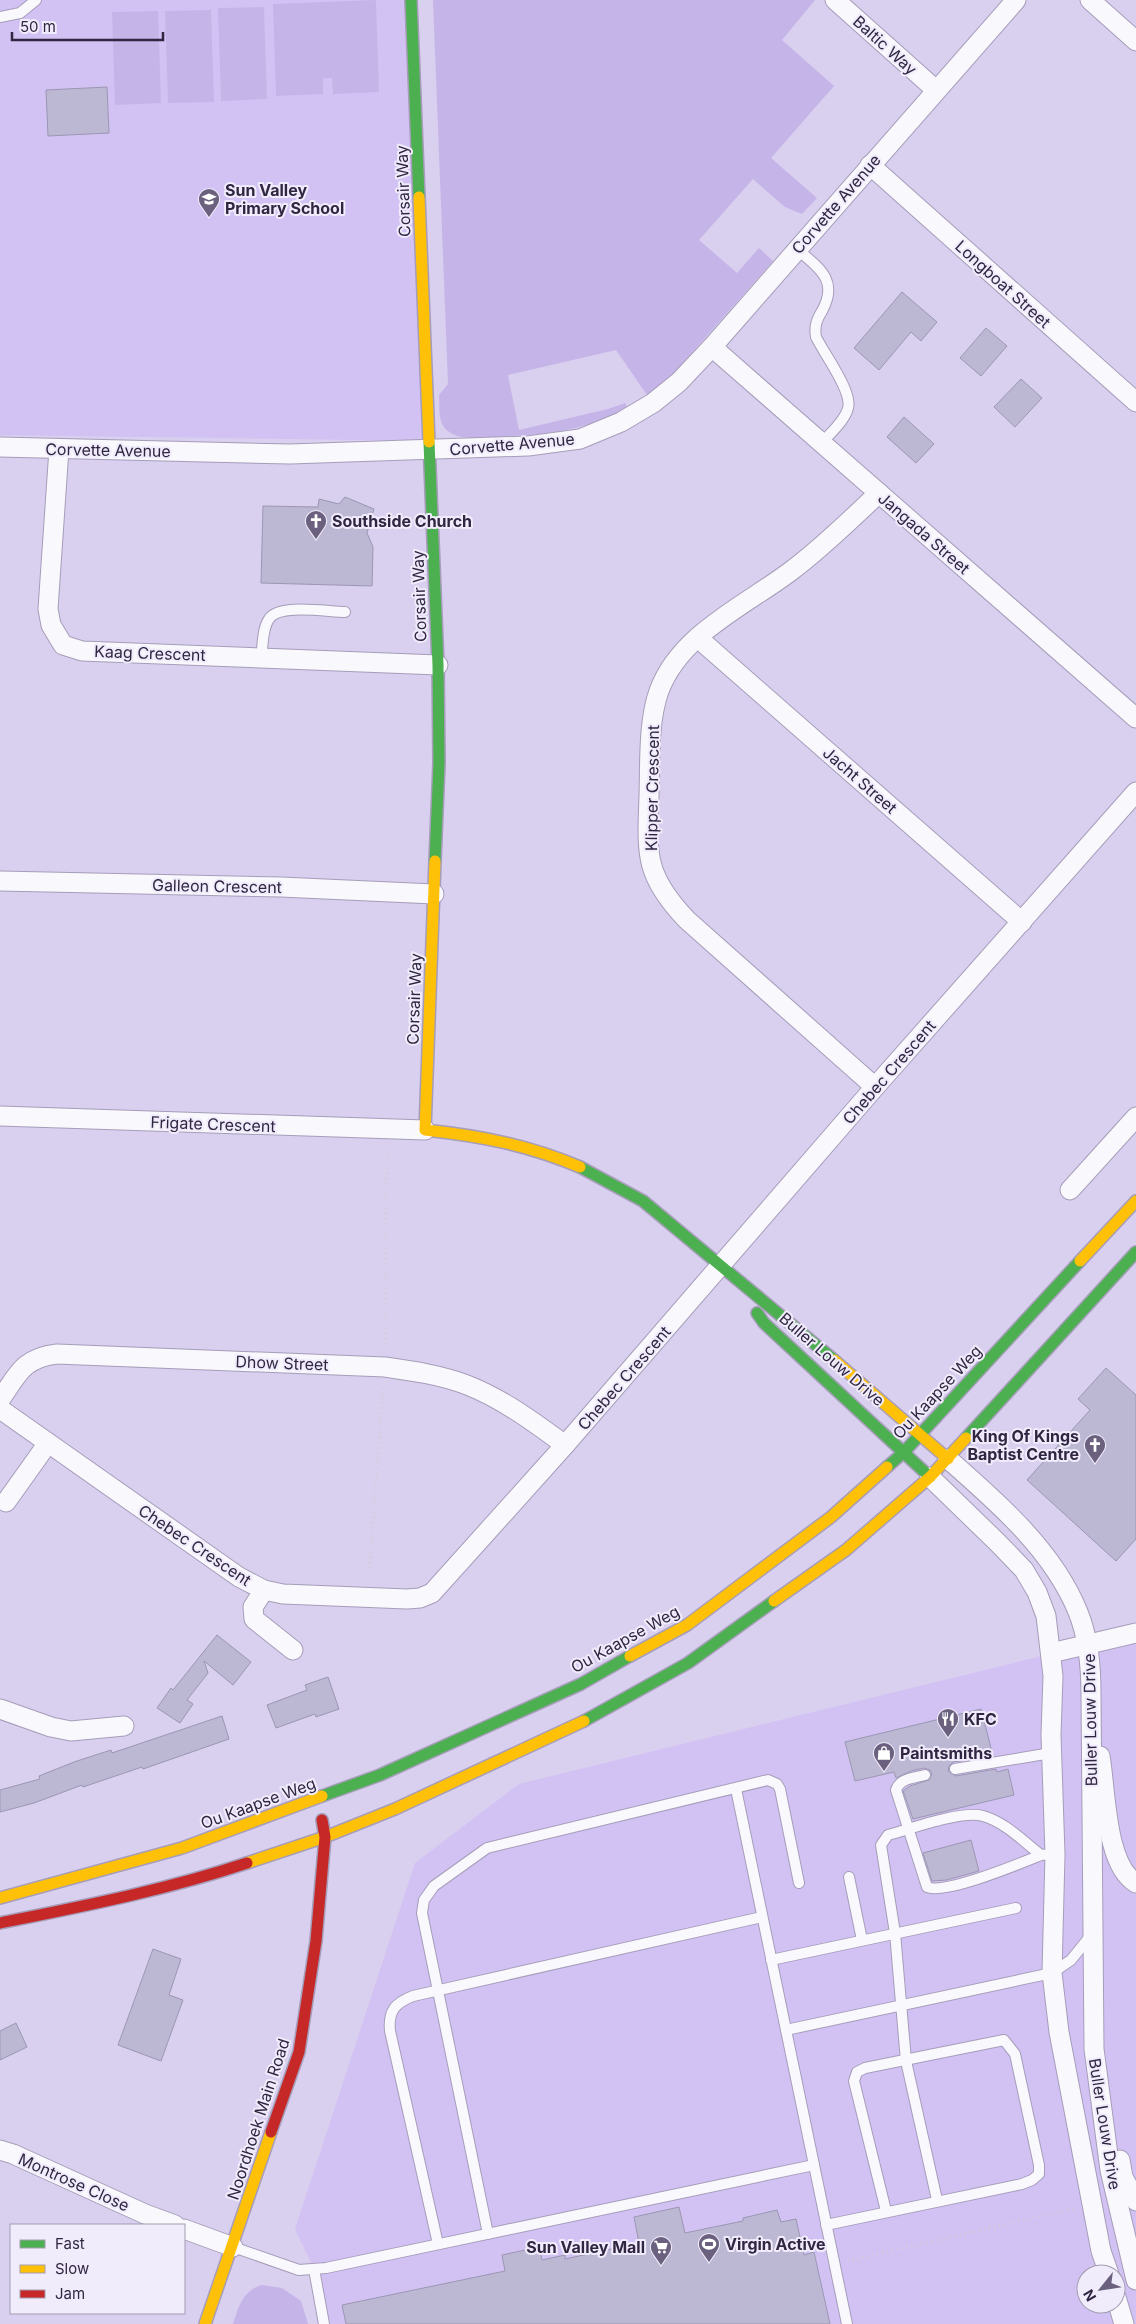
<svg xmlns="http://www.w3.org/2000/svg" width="1136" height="2324" font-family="Inter,sans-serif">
  <rect width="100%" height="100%" fill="#d9cfef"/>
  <g fill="#d2c2f4" fill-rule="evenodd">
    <path d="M0,0H413L425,441L0,435Z"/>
    <path d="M1136,1633V2324H324L314,2269L295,2229L415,1863L519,1784ZM1086,2274H1116V2304H1086Z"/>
  </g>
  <g fill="#c5b4e8">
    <path d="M376,0L379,92L333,94L332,78H323V94L276,96L273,4Z"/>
    <path d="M433,0H815L782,40L834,86L771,158L817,198L802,214L785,207L753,179L699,240L737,273L759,248L773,261L673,374L647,395L616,350L508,375L519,430L608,409L625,403L627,407C586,432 540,435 493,437C478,437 461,441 448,431C437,423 440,406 439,395L448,384Z"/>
    <path d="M264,7L267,99L221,101L218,8Z"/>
    <path d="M211,10L214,102L168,103L165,11Z"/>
    <path d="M158,11L161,103L115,105L112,12Z"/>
    <path d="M261,2285L282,2288L301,2301L308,2324H233C239,2306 242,2292 261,2285Z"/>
  </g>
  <g fill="#bcb8d4" stroke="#9b97b2">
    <path d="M107,87L109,133L48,136L46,90Z"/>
    <path d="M902,292L937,322L921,341L911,332L879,370L854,348Z"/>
    <path d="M986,328L1007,346L981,376L960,358Z"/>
    <path d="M1021,379L1042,398L1015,427L994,407Z"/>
    <path d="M904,417L934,444L916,463L887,437Z"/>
    <path d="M345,497L374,509L367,533L373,547L372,586L261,583L263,506L318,507L319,499L339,504Z"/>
    <path d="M1106,1368L1136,1395V1539L1116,1561L1027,1480L1090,1410L1078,1399Z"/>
    <path d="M217,1635L251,1662L233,1685L204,1661L208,1673L187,1700L193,1704L180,1723L157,1708L171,1688L173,1690Z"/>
    <path d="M328,1677L339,1709L316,1717L315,1714L276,1728L267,1705L307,1690L305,1685Z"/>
    <path d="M981,1709L993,1756L953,1762L949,1766L948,1771L956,1776L996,1769L997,1772L1008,1769L1014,1795L913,1819L903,1791L910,1786L929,1780L932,1774L930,1770L924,1768L911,1771L896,1778L894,1772L855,1781L845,1742Z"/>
    <path d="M222,1716L229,1739L143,1769L142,1767L83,1787L82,1785L34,1803L0,1812V1790L40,1779L39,1776L74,1762L111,1750L112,1753Z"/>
    <path d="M971,1840L979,1871L947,1880L932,1881L923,1853Z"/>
    <path d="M153,1949L181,1959L169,1995L183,2000L161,2061L118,2045Z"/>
    <path d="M16,2023L27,2047L0,2060V2031Z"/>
    <path d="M679,2207L685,2233L743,2221V2218L777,2210L781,2222L796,2219L804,2255L814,2252L830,2324H346L342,2305L505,2271L502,2255L539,2247L542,2260L565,2255V2259L639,2243L634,2217Z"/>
  </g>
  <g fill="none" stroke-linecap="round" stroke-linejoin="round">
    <g stroke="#a69db9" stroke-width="12">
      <g id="lane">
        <path d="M0,17L20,13L36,0"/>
        <path d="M797,249C819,268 839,280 822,311C817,319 814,326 816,337C823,352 853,392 848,408C845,421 830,433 822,443"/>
        <path d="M261,658C263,646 262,629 269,619C279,603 328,612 345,612"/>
        <path d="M955,1769L1051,1753"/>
        <path d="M925,1775C914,1778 900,1778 896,1790L927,1887C945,1895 1021,1863 1041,1855"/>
        <path d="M736,1789L847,2324"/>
        <path d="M849,1877L862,1940"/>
        <path d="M771,1960L1016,1908"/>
        <path d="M786,2030L1052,1973L1071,1960L1092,1934"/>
        <path d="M937,2200L906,2061L895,1933L881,1845L888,1835C910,1829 962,1810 983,1816C1005,1822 1024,1842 1041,1855L1055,1854"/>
        <path d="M826,2225L1022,2184L1032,2180L1039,2174V2165L1015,2054L1004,2040L865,2068L857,2072L854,2081L886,2211"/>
        <path d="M488,2234L422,1913L424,1900L434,1886L487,1848L768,1780L777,1784L780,1789L799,1883"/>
        <path d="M438,2244L390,2031C388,2011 395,2003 413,1996L762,1917"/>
        <path d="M233,2247L299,2270L326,2268L814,2165"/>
        <path d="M314,2269L324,2324"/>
      </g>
    </g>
    <g stroke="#a69db9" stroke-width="21">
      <g id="street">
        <path d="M835,0L936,90"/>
        <path d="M1090,0L1136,41"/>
        <path d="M870,165L1136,402"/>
        <path d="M712,347L1136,718"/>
        <path d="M0,447L290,454L528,446L580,439L621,422L653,403L679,382L712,347L1016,0"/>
        <path d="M59,449L48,609L51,625L63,645L82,651L438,665"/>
        <path d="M698,638L1022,922"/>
        <path d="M0,881L281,887L434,894"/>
        <path d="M875,1087L687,920C644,875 647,854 649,796C650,764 648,721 659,691C680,634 746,605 791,571C822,548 850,520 879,493"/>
        <path d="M0,1116L425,1130"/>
        <path d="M1070,1190L1136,1117"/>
        <path d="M0,1400C18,1374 23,1358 57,1354L385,1367C413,1371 441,1375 467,1385C503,1399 535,1423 565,1445"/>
        <path d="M0,1409L239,1577L264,1590L283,1594L407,1599L420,1598L432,1593L565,1445L875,1087L1136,792"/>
        <path d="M948,1459C997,1502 1053,1550 1078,1612C1089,1639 1091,1667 1091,1695L1094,2049L1110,2170L1136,2280"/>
        <path d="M930,1477L998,1543L1024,1570L1037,1592L1046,1616L1053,1676L1051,1735L1055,1854L1052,1973L1059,2032L1101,2251L1109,2274"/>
        <path d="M6,1502L48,1443"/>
        <path d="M264,1590L253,1607L254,1619L293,1650"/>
        <path d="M1051,1653L1136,1633"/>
        <path d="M0,1709L51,1727L71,1731L124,1726"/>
        <path d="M1100,1756C1106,1789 1105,1865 1136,1883"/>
        <path d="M0,2150L13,2154L145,2214L175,2225"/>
        <path d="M1120,2160L1123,2177L1136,2201"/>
        <path d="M184,2229L233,2247"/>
        <path d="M1116,2297L1124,2324"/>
      </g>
    </g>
    <g stroke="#a69db9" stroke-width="14">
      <g id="fast">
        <path d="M411,0L419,197"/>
        <path d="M429,442L438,665L439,763L435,861"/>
        <path d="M580,1167L643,1201L834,1360"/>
        <path d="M757,1313L764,1323L930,1477"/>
        <path d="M966,1438L1136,1252"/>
        <path d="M887,1467L904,1452L1080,1261"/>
        <path d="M584,1721L688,1663L774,1601"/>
        <path d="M322,1796L380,1775L581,1684L630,1656"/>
      </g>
    </g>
    <g stroke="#a69db9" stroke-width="14">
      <g id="slow">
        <path d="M419,197L429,442"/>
        <path d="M435,861L425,1130C481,1136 528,1145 580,1167"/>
        <path d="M1080,1261L1136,1201"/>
        <path d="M834,1360L948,1459"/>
        <path d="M774,1601L846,1550L930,1477L966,1438"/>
        <path d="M630,1656L687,1625L831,1517L887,1467"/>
        <path d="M247,1863L325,1837L395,1809L584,1721"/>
        <path d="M0,1898L182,1848L322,1796"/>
        <path d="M205,2324L271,2132"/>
      </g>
    </g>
    <g stroke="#a69db9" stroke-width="14">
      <g id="jam">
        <path d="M0,1923C84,1906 166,1890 247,1863"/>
        <path d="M271,2132L299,2052L316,1941L325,1837L322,1820"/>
      </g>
    </g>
    <g stroke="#d1cfd8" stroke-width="3" stroke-dasharray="1 4" stroke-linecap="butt">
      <path d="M385,1349L387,1148"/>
      <path d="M369,1578L383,1385"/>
      <path d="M848,2261L1075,2208"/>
    </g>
    <use href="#lane" stroke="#f9f8fd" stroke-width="10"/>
    <use href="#street" stroke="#f9f8fd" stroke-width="19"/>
    <use href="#fast" stroke="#4caf50" stroke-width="11"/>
    <use href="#slow" stroke="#ffc107" stroke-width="11"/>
    <use href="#jam" stroke="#c62828" stroke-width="11"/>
  </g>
  <defs>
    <g id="school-pin" transform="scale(1.125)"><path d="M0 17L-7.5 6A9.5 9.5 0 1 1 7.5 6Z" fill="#6b617f" stroke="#f0ecfb"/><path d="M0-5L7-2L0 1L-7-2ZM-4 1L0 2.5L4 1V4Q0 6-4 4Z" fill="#fff"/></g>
    <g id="church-pin" transform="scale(1.125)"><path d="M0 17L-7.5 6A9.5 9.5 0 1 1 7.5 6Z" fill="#6b617f" stroke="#f0ecfb"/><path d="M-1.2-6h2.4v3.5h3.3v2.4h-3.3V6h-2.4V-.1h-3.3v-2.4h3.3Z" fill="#fff"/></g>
    <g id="restaurant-pin" transform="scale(1.125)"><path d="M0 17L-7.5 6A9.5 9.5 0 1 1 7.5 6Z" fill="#6b617f" stroke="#f0ecfb"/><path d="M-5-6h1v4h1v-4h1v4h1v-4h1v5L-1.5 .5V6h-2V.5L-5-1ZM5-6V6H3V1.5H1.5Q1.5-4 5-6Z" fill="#fff"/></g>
    <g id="shop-pin" transform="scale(1.125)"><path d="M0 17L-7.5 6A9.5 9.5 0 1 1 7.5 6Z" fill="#6b617f" stroke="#f0ecfb"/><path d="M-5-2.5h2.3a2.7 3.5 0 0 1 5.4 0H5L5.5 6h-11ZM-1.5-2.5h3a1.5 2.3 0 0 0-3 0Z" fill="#fff"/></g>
    <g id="stadium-pin" transform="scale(1.125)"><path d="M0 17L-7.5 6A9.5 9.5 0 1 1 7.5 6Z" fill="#6b617f" stroke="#f0ecfb"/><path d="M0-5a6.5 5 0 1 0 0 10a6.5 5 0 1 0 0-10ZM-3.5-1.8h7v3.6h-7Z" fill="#fff"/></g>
    <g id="supermarket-pin" transform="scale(1.125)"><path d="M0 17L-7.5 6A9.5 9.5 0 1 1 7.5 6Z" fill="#6b617f" stroke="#f0ecfb"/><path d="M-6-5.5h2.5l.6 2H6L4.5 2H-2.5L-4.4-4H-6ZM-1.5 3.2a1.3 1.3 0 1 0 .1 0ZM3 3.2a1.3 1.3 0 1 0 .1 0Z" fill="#fff"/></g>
  </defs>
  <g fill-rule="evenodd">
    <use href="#school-pin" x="209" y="199"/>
    <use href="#church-pin" x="316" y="521"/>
    <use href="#church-pin" x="1095" y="1445"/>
    <use href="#restaurant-pin" x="948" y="1719"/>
    <use href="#shop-pin" x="884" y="1753"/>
    <use href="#stadium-pin" x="709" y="2244"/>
    <use href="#supermarket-pin" x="661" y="2247"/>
  </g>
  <g text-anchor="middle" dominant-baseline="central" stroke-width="4" stroke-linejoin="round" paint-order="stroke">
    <g font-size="16" fill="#302642" stroke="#f0ecfb">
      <text transform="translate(885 45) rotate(42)">Baltic Way</text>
      <text transform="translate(403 191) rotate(-92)">Corsair Way</text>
      <text transform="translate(836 204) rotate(-49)">Corvette Avenue</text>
      <text transform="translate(1003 284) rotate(42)">Longboat Street</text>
      <text transform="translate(512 444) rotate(-5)">Corvette Avenue</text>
      <text transform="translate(108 450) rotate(1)">Corvette Avenue</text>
      <text transform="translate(924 533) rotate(41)">Jangada Street</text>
      <text transform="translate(419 596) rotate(-92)">Corsair Way</text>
      <text transform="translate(150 653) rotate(2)">Kaag Crescent</text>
      <text transform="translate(860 780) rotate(41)">Jacht Street</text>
      <text transform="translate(652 788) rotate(-89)">Klipper Crescent</text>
      <text transform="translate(217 886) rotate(1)">Galleon Crescent</text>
      <text transform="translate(414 999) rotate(-88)">Corsair Way</text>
      <text transform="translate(889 1072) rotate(-49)">Chebec Crescent</text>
      <text transform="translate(213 1124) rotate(2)">Frigate Crescent</text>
      <text transform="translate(832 1359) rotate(41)">Buller Louw Drive</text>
      <text transform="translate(282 1363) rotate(2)">Dhow Street</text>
      <text transform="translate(624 1378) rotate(-49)">Chebec Crescent</text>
      <text transform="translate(937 1392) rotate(-47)">Ou Kaapse Weg</text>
      <text transform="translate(195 1545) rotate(34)">Chebec Crescent</text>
      <text transform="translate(625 1639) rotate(-29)">Ou Kaapse Weg</text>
      <text transform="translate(1090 1720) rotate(-91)">Buller Louw Drive</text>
      <text transform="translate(258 1803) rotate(-20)">Ou Kaapse Weg</text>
      <text transform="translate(258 2119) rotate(-72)">Noordhoek Main Road</text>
      <text transform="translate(1105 2124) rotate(81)">Buller Louw Drive</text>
      <text transform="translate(74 2182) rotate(24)">Montrose Close</text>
    </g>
    <g font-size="16" font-weight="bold" fill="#302642" stroke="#f0ecfb" text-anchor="start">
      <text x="225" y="190">Sun Valley<tspan x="225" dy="18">Primary School</tspan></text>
      <text x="332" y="521">Southside Church</text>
      <text x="1079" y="1436" text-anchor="end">King Of Kings<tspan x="1079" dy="18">Baptist Centre</tspan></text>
      <text x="964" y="1719">KFC</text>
      <text x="900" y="1753">Paintsmiths</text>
      <text x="725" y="2244">Virgin Active</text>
      <text x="645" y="2247" text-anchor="end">Sun Valley Mall</text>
    </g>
  </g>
  <rect x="10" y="2224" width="175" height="90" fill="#f0ecfb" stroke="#a39db1"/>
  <rect x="20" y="2240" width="25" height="8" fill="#4caf50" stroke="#a39db1"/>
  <text x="55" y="2249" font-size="15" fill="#302642">Fast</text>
  <rect x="20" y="2265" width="25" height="8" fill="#ffc107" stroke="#a39db1"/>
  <text x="55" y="2274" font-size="15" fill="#302642">Slow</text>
  <rect x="20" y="2290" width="25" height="8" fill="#c62828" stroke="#a39db1"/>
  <text x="55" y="2299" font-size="15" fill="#302642">Jam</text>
  <g transform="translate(1101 2289) rotate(240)"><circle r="24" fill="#f0ecfb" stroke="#a39db1"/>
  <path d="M0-4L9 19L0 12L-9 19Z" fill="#6b617f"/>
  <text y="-8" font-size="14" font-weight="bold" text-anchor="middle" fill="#302642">N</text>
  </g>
  <path d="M12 32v8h151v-8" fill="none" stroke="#302642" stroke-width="2.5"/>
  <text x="20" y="32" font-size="15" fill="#302642" stroke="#f0ecfb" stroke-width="4" paint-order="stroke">50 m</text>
</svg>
